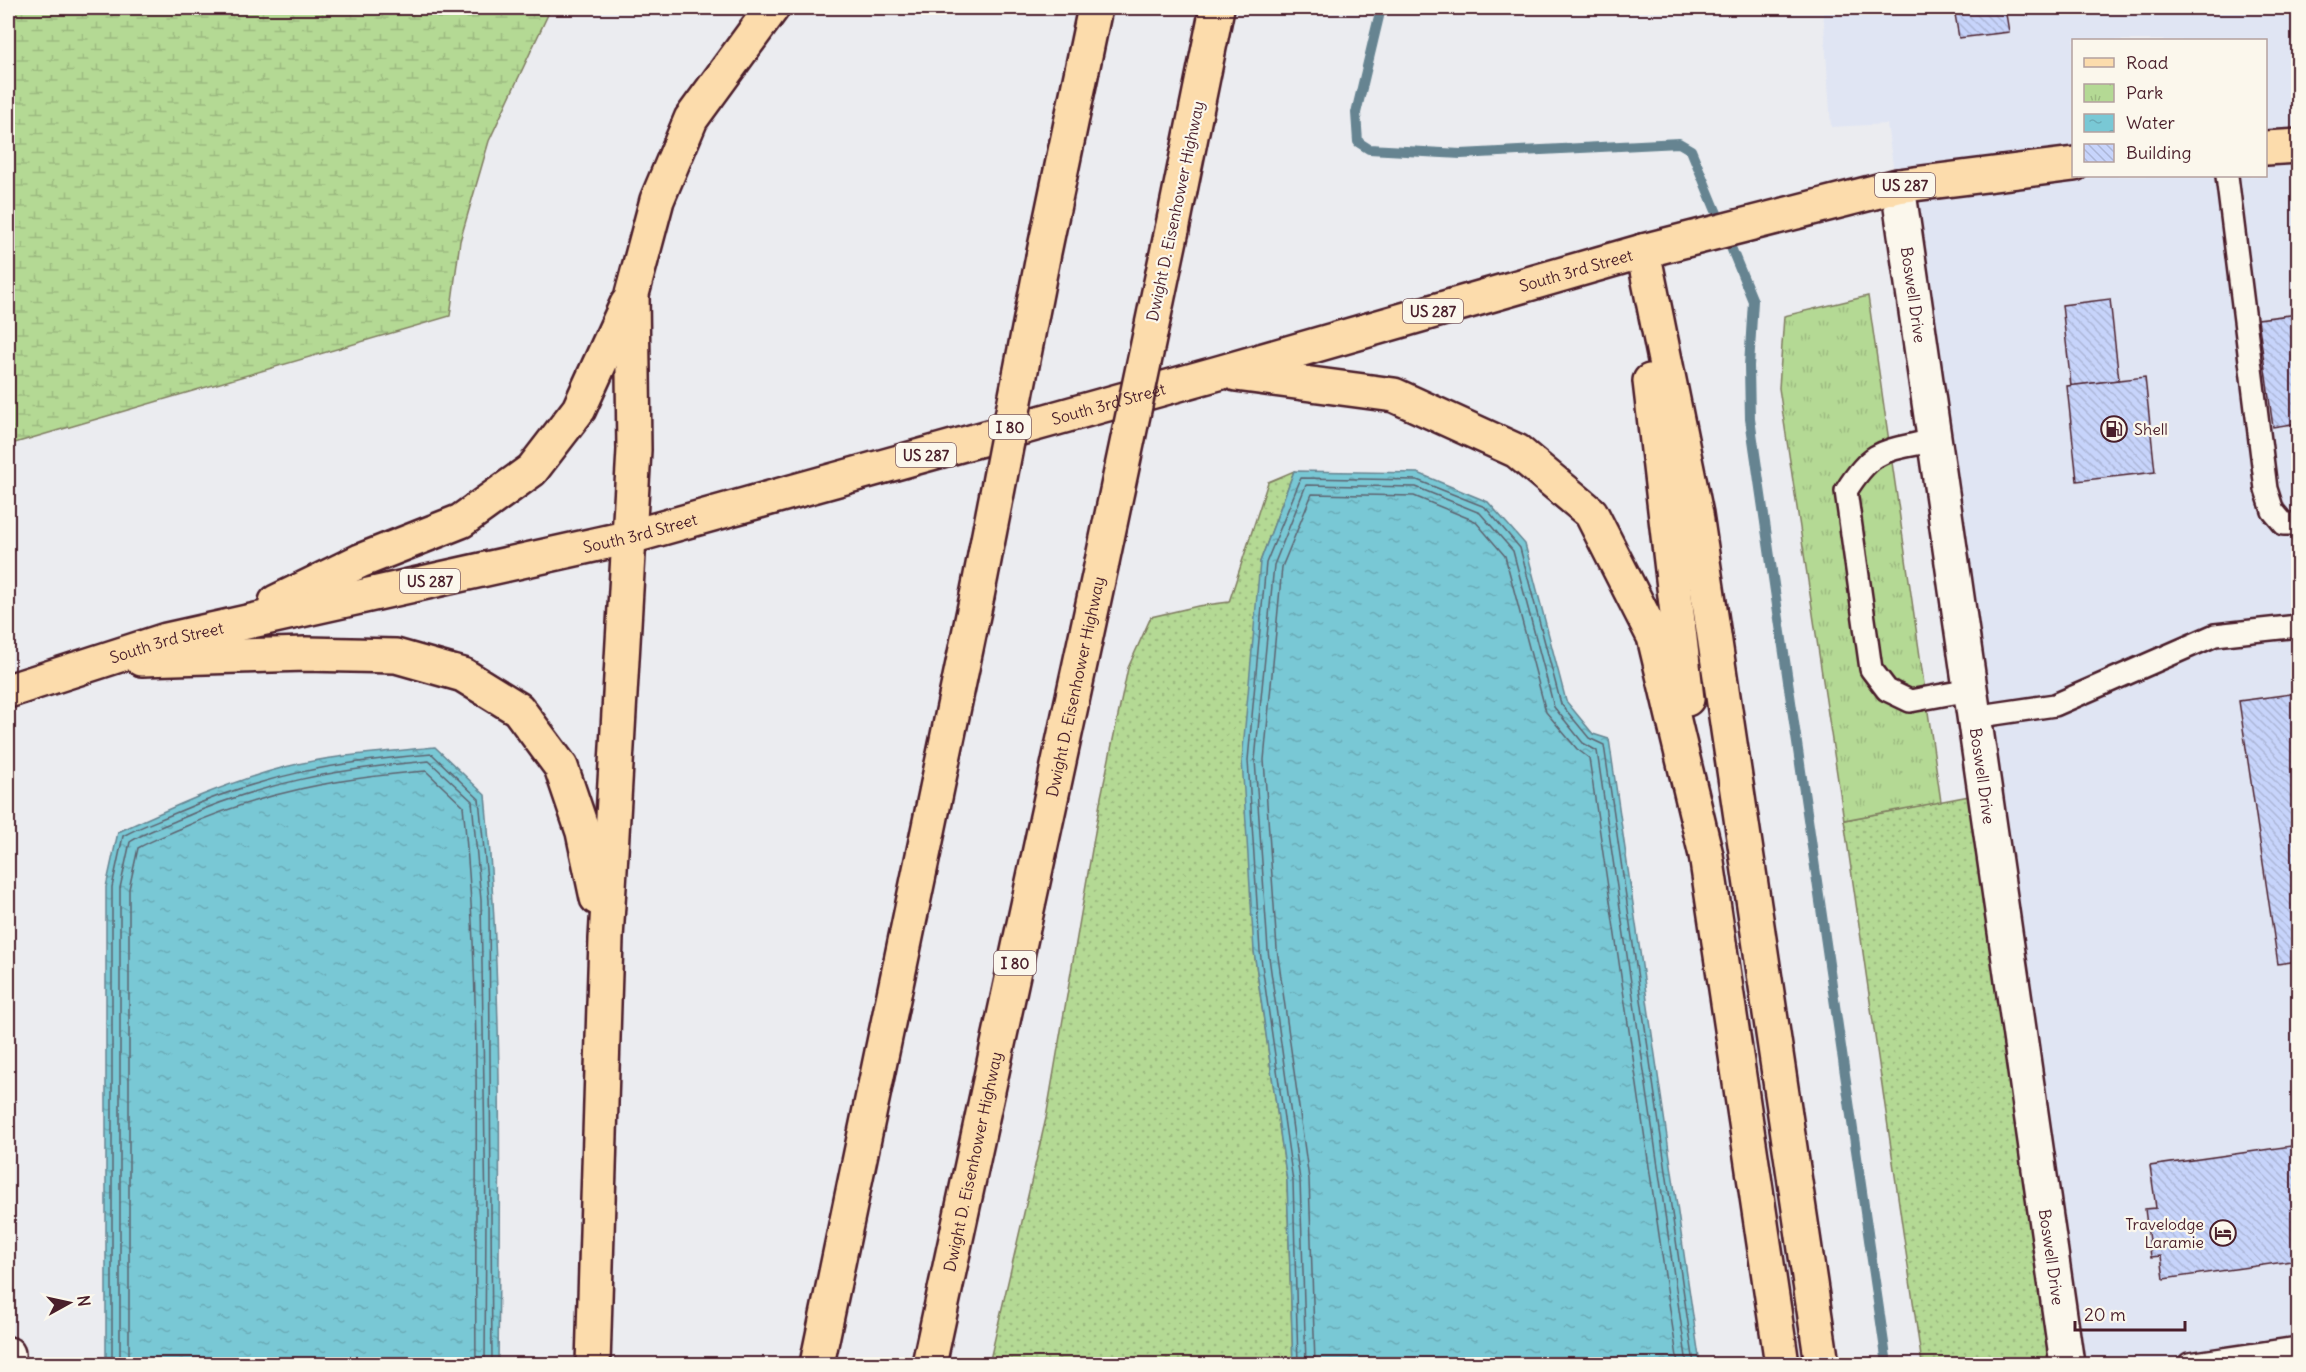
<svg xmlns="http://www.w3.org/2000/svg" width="2306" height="1372" font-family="Delius,sans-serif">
  <defs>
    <pattern id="grass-dots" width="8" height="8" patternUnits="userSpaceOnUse" patternTransform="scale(1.5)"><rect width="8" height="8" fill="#b4d994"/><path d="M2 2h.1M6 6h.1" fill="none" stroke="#9cba80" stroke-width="1.8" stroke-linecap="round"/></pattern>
    <pattern id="wetland-marsh" width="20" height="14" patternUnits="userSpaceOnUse" patternTransform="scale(1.5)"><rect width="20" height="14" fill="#b4d994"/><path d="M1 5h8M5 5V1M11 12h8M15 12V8" fill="none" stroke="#9cba80"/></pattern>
    <pattern id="park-tufts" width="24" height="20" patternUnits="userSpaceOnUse" patternTransform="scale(1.5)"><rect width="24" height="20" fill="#b4d994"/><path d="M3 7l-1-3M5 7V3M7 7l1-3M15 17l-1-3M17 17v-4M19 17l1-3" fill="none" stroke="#9cba80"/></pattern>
    <pattern id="water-ripples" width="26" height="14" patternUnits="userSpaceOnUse" patternTransform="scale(1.5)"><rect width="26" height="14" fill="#79c8d5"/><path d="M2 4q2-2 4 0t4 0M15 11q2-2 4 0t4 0" fill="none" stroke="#6aabb7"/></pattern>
    <pattern id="building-back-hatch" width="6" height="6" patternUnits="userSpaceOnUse" patternTransform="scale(1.5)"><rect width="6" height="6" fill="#c7d4fb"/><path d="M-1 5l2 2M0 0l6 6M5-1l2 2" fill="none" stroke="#acb6d7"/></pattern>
  </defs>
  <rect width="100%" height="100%" fill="#ebecf0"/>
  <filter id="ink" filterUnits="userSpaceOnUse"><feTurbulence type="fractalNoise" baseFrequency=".0167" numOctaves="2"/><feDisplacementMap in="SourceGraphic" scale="12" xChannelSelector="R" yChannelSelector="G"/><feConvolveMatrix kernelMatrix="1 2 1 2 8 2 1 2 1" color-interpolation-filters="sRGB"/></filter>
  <g filter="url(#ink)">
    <path fill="#e0e5f3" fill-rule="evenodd" d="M1823,8H2298V1364H2067L1887,124L1831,127ZM2074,40H2266V176H2074Z"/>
    <g fill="url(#grass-dots)" stroke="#7f7c60" stroke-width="1.5">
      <path d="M1294,471L1260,562L1254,951L1287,1181L1293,1364H989L1046,1118L1101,797L1128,668L1151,617L1198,606L1229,602L1268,482Z"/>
      <path d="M1985,793L2067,1364H1922L1844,820Z"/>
    </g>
    <path fill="url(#wetland-marsh)" stroke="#7f7c60" stroke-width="1.5" d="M8,8H551L489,141L460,241L450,316L8,445Z"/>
    <path fill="url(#park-tufts)" stroke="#7f7c60" stroke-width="1.5" d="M1868,296L1941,802L1844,820L1779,388L1784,316Z"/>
    <g fill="url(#water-ripples)" stroke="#668491" stroke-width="1.5">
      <path d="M1294,471L1418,473L1488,502L1525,544L1566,701L1593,734L1609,739L1700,1364H1293L1287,1181L1254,951L1242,760L1260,562Z"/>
      <path d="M435,747L485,795C503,984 500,1175 498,1364H106V887L118,832C173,807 227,782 285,767C334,755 385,752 435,747Z"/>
    </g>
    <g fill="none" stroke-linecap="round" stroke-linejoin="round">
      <g stroke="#5d636f" stroke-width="1.5">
        <path d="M112,1364V887L123,836C139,827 157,821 173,814C262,775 336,762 432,754L479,799L489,900L492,1364"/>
        <path d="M120,1364V888L130,842C145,832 164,826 180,819C263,782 339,769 429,761L472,801L481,900L486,1216L485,1364"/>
        <path d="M129,1364V889L138,848C152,840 169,834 184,827C263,792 340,778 426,771L463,806C483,991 474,1179 476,1364"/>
        <path d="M1298,1364L1293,1181L1260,951L1248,760L1266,563L1301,478L1417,480L1485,507L1520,548L1561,704L1589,738L1604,745L1694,1364"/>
        <path d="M1306,1364L1300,1180L1268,950L1255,760L1274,565L1306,485L1416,487L1480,513L1513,551L1554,707L1583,743L1597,751L1687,1364"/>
        <path d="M1315,1364L1309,1179L1277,949L1264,760L1282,567L1312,494L1414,496L1475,521L1505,556L1546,712L1577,749L1589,758L1678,1364"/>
      </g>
      <path stroke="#668491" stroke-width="10" d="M1381,8L1356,113L1358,142L1369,149L1461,154L1679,143L1691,150L1753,301L1749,366L1750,419L1887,1364"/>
    </g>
    <g fill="url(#building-back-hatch)" stroke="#4a1f2b" stroke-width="1.5">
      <path d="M1954,8H2005L2009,32L1959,38Z"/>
      <path d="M2110,299L2119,380L2071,386L2062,305Z"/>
      <path d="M2298,314V423L2273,427L2258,319Z"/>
      <path d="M2145,377L2155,472L2077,481L2067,386Z"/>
      <path d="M2298,693V961L2278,964L2239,701Z"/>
      <path d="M2298,1145V1260L2164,1279L2161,1256L2151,1257L2145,1209L2156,1208L2150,1166Z"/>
    </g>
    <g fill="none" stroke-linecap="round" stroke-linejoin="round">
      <g stroke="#4a1f2b" stroke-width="26">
        <g id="lane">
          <path d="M2227,176L2266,489L2273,511L2284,524H2298"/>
          <path d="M1934,440C1885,452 1874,446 1846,491L1871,669L1887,690L1910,701L1970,690"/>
          <path d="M1974,717L2055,705L2215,635L2298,626"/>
          <path d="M2189,1364L2298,1348"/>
        </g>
      </g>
      <g stroke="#4a1f2b" stroke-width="38">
        <path id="street" d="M8,1354V1359"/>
      </g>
      <g stroke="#4a1f2b" stroke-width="38">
        <g id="secondary">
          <path id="s1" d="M1898,186L2067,1364"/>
        </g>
      </g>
      <g stroke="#4a1f2b" stroke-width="38">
        <g id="primary">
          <path d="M2266,148L2298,146"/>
          <path d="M1643,251L1898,186L2074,164"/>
        </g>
      </g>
      <g stroke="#4a1f2b" stroke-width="38">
        <g id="highway">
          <path d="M1172,230L1217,8"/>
          <path d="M1643,251L1696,514L1822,1364"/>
          <path d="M1043,257L1095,8"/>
          <path d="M1236,374L1394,395L1517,451L1591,513L1654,637L1706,855L1782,1364"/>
          <path d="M1650,381L1687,699"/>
          <path d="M276,602L360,561L461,521L532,470L579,409L627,304"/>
          <path d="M142,659L306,654L396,656L463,675L518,709L561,767L583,832L597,898"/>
          <path id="s2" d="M8,691L166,640L630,537L1222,372L1643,251"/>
          <path d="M593,1364L606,939L634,450L632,294L657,200L691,119L772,8"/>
          <path d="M817,1364L977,596"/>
          <path id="s3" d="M929,1364L1102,562"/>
        </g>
      </g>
      <use href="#lane" stroke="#fbf7ec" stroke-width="21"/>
      <use href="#street" stroke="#fbf7ec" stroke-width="33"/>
      <use href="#secondary" stroke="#fbf7ec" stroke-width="33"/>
      <use href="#primary" stroke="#fcdcac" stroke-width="33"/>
      <use href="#highway" stroke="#fcdcac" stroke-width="33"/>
      <g stroke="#4a1f2b" stroke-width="38" stroke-linecap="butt">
        <g id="highway-bridge">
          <path d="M1102,562L1172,230"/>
          <path d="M977,596L1043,257"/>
        </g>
      </g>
      <use href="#highway-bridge" stroke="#fcdcac" stroke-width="33"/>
    </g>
  </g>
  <defs>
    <g id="fuel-ring" transform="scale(1.35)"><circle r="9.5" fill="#fbf7ec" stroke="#4a1f2b" stroke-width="1.5"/><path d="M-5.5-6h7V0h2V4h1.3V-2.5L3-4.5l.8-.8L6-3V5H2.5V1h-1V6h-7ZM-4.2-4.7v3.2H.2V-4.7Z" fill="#4a1f2b"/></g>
    <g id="hotel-ring" transform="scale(1.35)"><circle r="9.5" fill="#fbf7ec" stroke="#4a1f2b" stroke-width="1.5"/><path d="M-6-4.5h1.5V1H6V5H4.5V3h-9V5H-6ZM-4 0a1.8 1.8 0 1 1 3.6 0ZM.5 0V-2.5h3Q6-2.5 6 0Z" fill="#4a1f2b"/></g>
  </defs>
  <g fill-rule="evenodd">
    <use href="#fuel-ring" x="2114" y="429"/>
    <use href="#hotel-ring" x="2223" y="1233"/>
  </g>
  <g text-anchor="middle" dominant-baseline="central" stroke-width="4.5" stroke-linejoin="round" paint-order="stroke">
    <g fill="#fbf7ec" stroke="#7f6065" stroke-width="1.5">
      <rect x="1875" y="173" width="60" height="24" rx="4.5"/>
      <rect x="1403" y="299" width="60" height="24" rx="4.5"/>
      <rect x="989" y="415" width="42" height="24" rx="4.5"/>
      <rect x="896" y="443" width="60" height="24" rx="4.5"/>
      <rect x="400" y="569" width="60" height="24" rx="4.5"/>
      <rect x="994" y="951" width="42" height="24" rx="4.5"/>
    </g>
    <g font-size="15" font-weight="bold" fill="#4a1f2b">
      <text x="1905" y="185">US 287</text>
      <text x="1433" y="311">US 287</text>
      <text x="1010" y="427">I 80</text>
      <text x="926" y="455">US 287</text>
      <text x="430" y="581">US 287</text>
      <text x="1015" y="963">I 80</text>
    </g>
    <g font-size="16" fill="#4a1f2b" stroke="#fbf7ec">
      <text transform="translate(1175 211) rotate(-78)">Dwight D. Eisenhower Highway</text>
      <text stroke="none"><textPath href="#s2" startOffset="1624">South 3rd Street</textPath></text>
      <text stroke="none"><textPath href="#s1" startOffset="110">Boswell Drive</textPath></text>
      <text stroke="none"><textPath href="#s2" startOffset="1138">South 3rd Street</textPath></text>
      <text stroke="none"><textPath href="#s2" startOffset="652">South 3rd Street</textPath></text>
      <text stroke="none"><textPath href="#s2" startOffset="166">South 3rd Street</textPath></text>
      <text stroke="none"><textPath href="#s3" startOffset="693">Dwight D. Eisenhower Highway</textPath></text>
      <text stroke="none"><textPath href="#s1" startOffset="596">Boswell Drive</textPath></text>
      <text stroke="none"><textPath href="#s3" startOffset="207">Dwight D. Eisenhower Highway</textPath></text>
      <text stroke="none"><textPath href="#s1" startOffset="1082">Boswell Drive</textPath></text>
    </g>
    <g font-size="16" fill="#4a1f2b" stroke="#fbf7ec" text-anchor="start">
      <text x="2134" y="429">Shell</text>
      <text x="2204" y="1224" text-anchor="end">Travelodge<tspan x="2204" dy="18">Laramie</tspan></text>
    </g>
  </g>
  <rect width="2306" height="1372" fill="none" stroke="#fbf7ec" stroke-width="30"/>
  <rect x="15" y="15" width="2276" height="1342" fill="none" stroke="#4a1f2b" stroke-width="2" filter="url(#ink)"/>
  <rect x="2072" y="39" width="195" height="138" fill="#fbf7ec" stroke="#b4a19f" stroke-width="1.5"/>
  <rect x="2084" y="58" width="30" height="9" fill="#fcdcac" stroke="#b4a19f" stroke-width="1.5"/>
  <text x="2126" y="69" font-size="18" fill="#4a1f2b">Road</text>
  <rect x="2084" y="84" width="30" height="18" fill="url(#park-tufts)" stroke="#b4a19f" stroke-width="1.5"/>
  <text x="2126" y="99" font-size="18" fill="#4a1f2b">Park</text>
  <rect x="2084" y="114" width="30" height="18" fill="url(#water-ripples)" stroke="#b4a19f" stroke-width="1.5"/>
  <text x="2126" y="129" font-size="18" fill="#4a1f2b">Water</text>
  <rect x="2084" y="144" width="30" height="18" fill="url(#building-back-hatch)" stroke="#b4a19f" stroke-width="1.5"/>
  <text x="2126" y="159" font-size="18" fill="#4a1f2b">Building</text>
  <g transform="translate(69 1303) rotate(82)" stroke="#fbf7ec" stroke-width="4.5" paint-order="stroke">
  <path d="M0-4.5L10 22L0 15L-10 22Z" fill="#4a1f2b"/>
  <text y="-9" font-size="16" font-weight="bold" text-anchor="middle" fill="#4a1f2b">N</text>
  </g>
  <path d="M2075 1321v9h110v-9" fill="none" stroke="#4a1f2b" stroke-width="3"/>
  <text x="2084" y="1321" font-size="18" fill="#4a1f2b" stroke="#fbf7ec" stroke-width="4.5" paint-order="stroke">20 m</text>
</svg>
